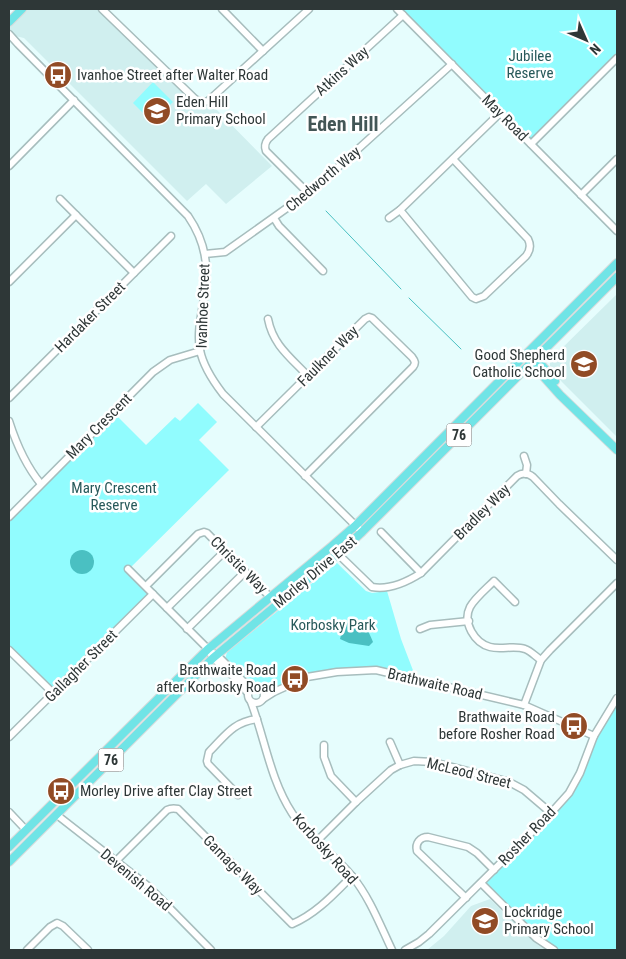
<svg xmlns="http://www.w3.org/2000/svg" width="626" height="959" font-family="'Roboto Condensed',sans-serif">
  <rect width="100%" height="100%" fill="#e6fdfd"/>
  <g fill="#d0efef">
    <path d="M22,9H102L194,98L208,101L272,166L226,204L206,184L187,201L24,38L11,35L9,34V22Z"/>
    <path d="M617,294V437L562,382L550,368V360Z"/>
    <path d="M490,899L538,945L547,950H427L444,936L471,906Z"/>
  </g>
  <g fill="#91fcfe" fill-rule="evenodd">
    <path d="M397,9H617V58L531,144Z"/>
    <path d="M153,82L173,102L152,122L133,103Z"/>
    <path d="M198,403L217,422L199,440L229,470L129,569L153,594L53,693L9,650V517L113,412L146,445L175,417L180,421ZM71,558L94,559L93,566H71Z"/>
    <path d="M337,563L366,591L372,593L387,591L401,639L414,673L376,668L327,671L268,689L249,686L225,660L227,652Z"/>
    <path d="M615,706L617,708V950H554L550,948L482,885L551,820L570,795L596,740Z"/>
  </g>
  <g fill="#4ac0c2">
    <circle cx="82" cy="562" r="12"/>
    <path d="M356,620C366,623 369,633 373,642L369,646L349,643L340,639L342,631L346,623Z"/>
  </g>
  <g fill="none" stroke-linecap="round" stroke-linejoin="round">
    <g stroke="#4ac0c2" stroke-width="1">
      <path d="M326,211L401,289"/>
      <path d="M409,298L461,349"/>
    </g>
    <g stroke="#a7bdbd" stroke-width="9">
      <g id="minor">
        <path d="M102,9L194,98C198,102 202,103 208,101L309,9"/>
        <path d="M222,9L263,51"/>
        <path d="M397,9L617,231"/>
        <path d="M9,34L18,44L188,216C201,235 208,258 206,281C205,304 196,326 200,350C203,366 213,381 223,394L362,532"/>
        <path d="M531,144L617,58"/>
        <path d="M9,166L74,100"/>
        <path d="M308,193L266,151C264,146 265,143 268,139L403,15"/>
        <path d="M581,195L617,159"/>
        <path d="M60,199L134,273"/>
        <path d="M400,210L472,297L476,299L484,296L526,256C530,251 531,245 528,239L453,159"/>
        <path d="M274,218L279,226L323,271"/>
        <path d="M389,218L400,210L500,113"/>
        <path d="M205,254L225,252L315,188L452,64"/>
        <path d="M9,282L76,215"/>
        <path d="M268,319C273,345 290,357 308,376"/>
        <path d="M9,398L171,236"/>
        <path d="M9,421C16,443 26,466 41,484"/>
        <path d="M256,427L365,319L369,317L372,318L412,357C415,361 416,363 413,367L305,476"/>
        <path d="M524,456L527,465L526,474"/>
        <path d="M9,517L153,372L170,360L200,351"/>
        <path d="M381,532L421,573"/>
        <path d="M338,554L372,587C389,590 407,582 421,573L517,476C523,472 528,473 533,477L559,504L617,560"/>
        <path d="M128,569L208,649L213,658L234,677L247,692"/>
        <path d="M146,586L198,534L204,532L207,533L270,597"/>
        <path d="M515,602L494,581C486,589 475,598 470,607C462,623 475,643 490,647C501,650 515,645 525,649C531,651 536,657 541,660"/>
        <path d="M167,608L225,551"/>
        <path d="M187,629L245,572"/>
        <path d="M420,629L430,625L469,621"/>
        <path d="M9,650L53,693"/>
        <path d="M213,653L217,655L250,688"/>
        <circle cx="256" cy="695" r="8"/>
        <path d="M263,699L274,692L307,677L337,672L376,670L524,705L594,736"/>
        <path d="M251,702C265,739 270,779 292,813C307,837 334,854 352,876C370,898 380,925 392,950"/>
        <path d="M524,705L541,660L550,650L617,583"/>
        <path d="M9,737L153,594"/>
        <path d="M390,742L400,765"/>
        <path d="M324,745V757L331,776L356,802"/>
        <path d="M238,795L208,764L207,761L209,752C225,736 233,722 257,719"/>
        <path d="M9,812L26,830"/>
        <path d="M57,815L148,886L211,950"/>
        <path d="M317,841L356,802L391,770L400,765L414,761L433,762L509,782L524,790L551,813"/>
        <path d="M116,861L167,810C171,808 173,808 178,809L292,924C316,914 334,894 352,876"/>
        <path d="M481,883L536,938L554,950"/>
        <path d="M466,898L417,851C415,843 420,837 428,837L468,847L477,853L494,870"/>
        <path d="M27,950L50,927L57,923L63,926L88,950"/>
        <path d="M405,950L419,942L429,934L551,813L569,793L580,773L594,736L617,698"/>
      </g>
    </g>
    <g stroke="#d9dbdb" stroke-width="10">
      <g id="major">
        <path d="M9,22L22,9"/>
        <path d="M532,357L533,361L536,368L560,395L617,450"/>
        <path d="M531,361H537L540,363L555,381"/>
        <path d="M9,847L208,649L332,546L355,526L617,263"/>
        <path d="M9,862L213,658L338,554L362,532L617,277"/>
      </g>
    </g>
    <use href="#minor" stroke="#fff" stroke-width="6"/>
    <use href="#major" stroke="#70e4e6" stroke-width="8"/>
  </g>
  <defs>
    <g id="bus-disc" transform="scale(1.4375)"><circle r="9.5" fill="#914b25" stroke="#fff"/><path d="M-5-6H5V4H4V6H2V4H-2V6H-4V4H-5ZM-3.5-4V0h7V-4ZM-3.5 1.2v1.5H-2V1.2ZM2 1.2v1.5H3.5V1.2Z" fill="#fff"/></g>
    <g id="school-disc" transform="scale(1.4375)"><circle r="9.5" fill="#914b25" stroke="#fff"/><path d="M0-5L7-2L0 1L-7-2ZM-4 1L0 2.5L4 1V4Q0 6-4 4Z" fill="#fff"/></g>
  </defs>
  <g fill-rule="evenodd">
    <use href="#bus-disc" x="58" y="75"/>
    <use href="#school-disc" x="157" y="111"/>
    <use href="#school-disc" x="584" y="364"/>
    <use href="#bus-disc" x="295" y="679"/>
    <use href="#bus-disc" x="574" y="726"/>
    <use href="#bus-disc" x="61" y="791"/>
    <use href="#school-disc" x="485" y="921"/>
  </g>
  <g text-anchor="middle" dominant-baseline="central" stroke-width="5" stroke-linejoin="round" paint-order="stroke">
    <g fill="#fff" stroke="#6d7373" stroke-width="1">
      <rect x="446.5" y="423.5" width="25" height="23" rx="4"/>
      <rect x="98.5" y="748.5" width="25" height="23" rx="4"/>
    </g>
    <g font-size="14" font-weight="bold" fill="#2e3737">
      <text x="459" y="435">76</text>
      <text x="111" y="760">76</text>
    </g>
    <g font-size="15" fill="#27595a" stroke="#fff">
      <text x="530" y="56">Jubilee<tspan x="530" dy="17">Reserve</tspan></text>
      <text x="114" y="488">Mary Crescent<tspan x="114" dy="17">Reserve</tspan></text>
      <text x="333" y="625">Korbosky Park</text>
    </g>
    <g font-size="15" fill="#2e3737" stroke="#fff">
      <text transform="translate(342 71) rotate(-42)">Atkins Way</text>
      <text transform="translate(505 118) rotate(45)">May Road</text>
      <text transform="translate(323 179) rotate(-40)">Chedworth Way</text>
      <text transform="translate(203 306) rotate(-88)">Ivanhoe Street</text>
      <text transform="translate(90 317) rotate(-45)">Hardaker Street</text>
      <text transform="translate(328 356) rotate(-45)">Faulkner Way</text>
      <text transform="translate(99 426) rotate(-45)">Mary Crescent</text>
      <text transform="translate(482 512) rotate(-45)">Bradley Way</text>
      <text transform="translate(239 565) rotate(45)">Christie Way</text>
      <text transform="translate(315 572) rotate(-40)">Morley Drive East</text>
      <text transform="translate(81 666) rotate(-45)">Gallagher Street</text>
      <text transform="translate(435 684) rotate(13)">Brathwaite Road</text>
      <text transform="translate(469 773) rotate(14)">McLeod Street</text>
      <text transform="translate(527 836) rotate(-46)">Rosher Road</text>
      <text transform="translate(325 849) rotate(48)">Korbosky Road</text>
      <text transform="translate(233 865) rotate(45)">Gamage Way</text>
      <text transform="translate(136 880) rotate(40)">Devenish Road</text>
    </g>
    <g font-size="15" fill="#2e3737" stroke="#fff" text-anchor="start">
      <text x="77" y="75">Ivanhoe Street after Walter Road</text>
      <text x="176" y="102">Eden Hill<tspan x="176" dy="17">Primary School</tspan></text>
      <text x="565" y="355" text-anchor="end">Good Shepherd<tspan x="565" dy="17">Catholic School</tspan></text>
      <text x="276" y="670" text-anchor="end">Brathwaite Road<tspan x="276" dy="17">after Korbosky Road</tspan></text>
      <text x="555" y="717" text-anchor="end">Brathwaite Road<tspan x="555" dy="17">before Rosher Road</tspan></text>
      <text x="80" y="791">Morley Drive after Clay Street</text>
      <text x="504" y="912">Lockridge<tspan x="504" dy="17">Primary School</tspan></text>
    </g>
    <g font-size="20" font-weight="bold" fill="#435656" stroke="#fff">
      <text x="343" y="124">Eden Hill</text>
    </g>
  </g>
  <rect width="626" height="959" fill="none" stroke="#2e3737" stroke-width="20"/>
  <g transform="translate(586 40) rotate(135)" stroke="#ffffff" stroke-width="4" paint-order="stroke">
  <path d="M0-4L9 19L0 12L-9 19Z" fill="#2e3737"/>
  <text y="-8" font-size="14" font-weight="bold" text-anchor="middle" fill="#2e3737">N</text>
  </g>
</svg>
